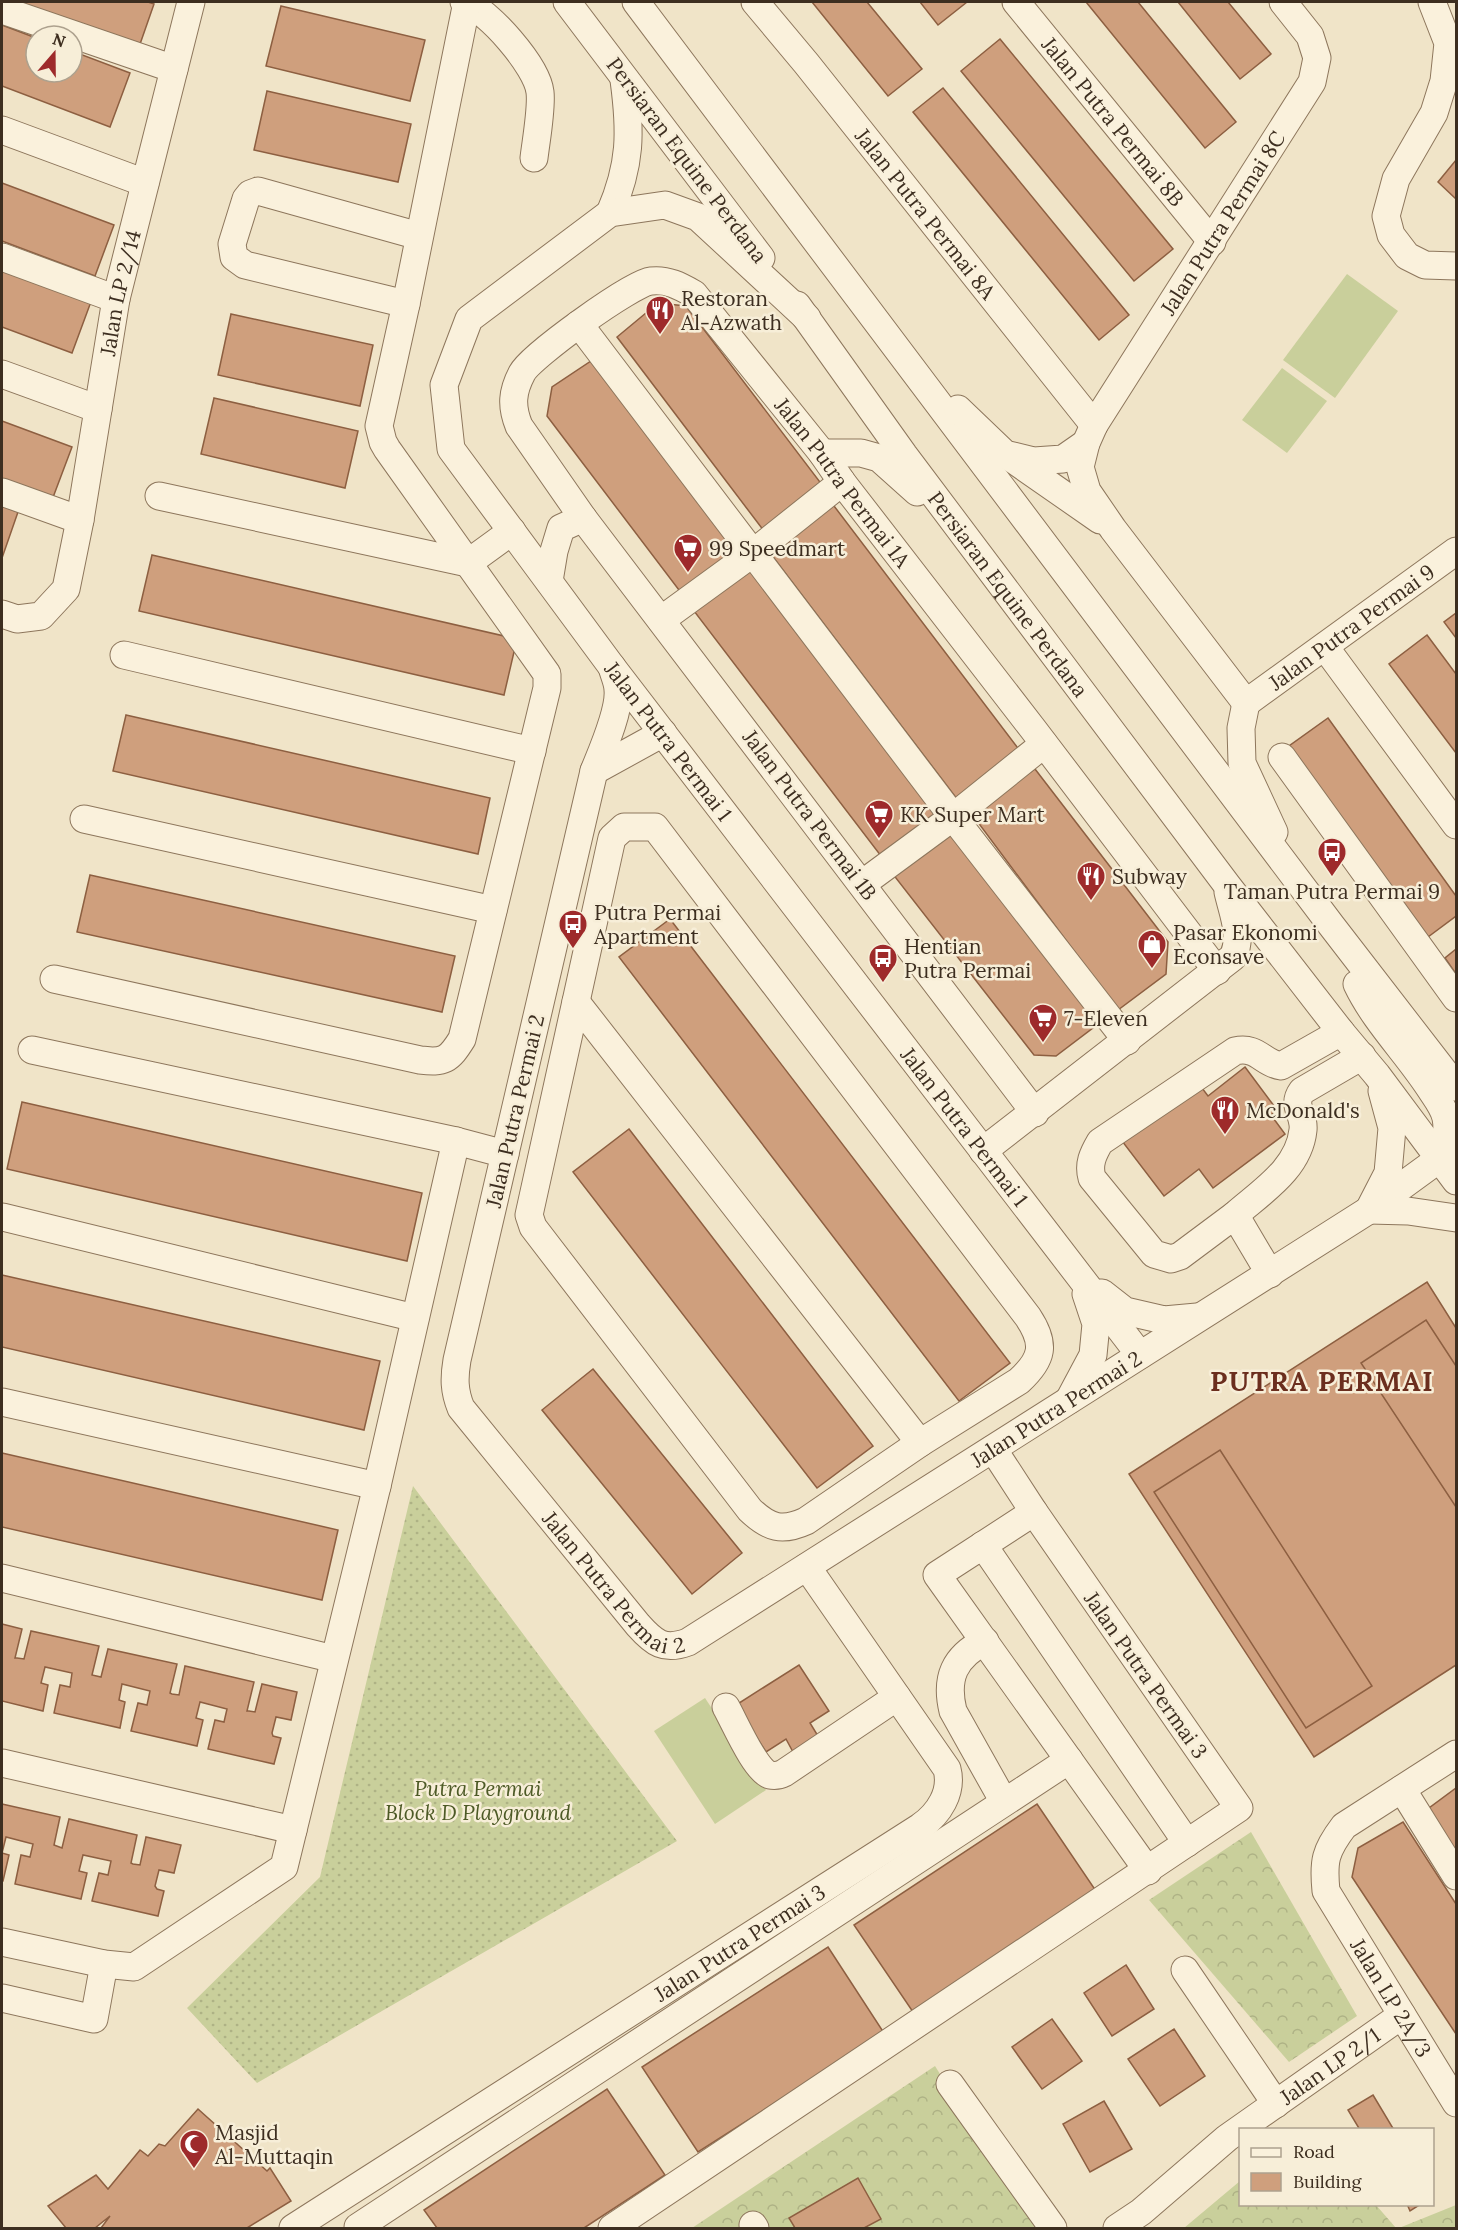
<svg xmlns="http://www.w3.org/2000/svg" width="1458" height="2230" font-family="Lora,serif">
  <defs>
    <pattern id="grass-dots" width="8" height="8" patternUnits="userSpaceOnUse" patternTransform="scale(1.5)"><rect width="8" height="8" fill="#c9cf9b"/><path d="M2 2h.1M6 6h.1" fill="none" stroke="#aeb285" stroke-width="1.8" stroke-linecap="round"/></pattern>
    <pattern id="forest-crowns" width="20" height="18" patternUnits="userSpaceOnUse" patternTransform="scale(1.5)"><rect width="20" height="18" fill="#c9cf9b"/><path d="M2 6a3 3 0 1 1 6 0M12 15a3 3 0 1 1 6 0" fill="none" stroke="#aeb285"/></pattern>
  </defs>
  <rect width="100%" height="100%" fill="#f0e4c8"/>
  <path fill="url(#grass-dots)" d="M413,1486L677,1841L257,2083L187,2008L320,1877Z"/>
  <g fill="url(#forest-crowns)">
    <path d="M1251,1832L1357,2016L1289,2062L1149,1900Z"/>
    <path d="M935,2066L1036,2228H692Z"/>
    <path d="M1240,2181V2204L1376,2205L1396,2228H1184Z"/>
    <path d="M1456,2205V2228H1399Z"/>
  </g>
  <g fill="#c9cf9b">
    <path d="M1347,274L1398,311L1335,398L1283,360Z"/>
    <path d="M1282,368L1327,401L1287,453L1242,420Z"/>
    <path d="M705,1698L766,1790L715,1824L654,1731Z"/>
  </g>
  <g fill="#cf9f7d" stroke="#8d5f41" stroke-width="1.5">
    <path d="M17,2H148L154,4L139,47Z"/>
    <path d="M812,2H867L922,69L888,96Z"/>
    <path d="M920,2H967L938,25Z"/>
    <path d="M1086,2H1138L1236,122L1205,148Z"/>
    <path d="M1178,2H1228L1271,54L1240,79Z"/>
    <path d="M281,6L425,40L410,101L266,66Z"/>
    <path d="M2,25L36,38V72H72V51L130,73L110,127L2,86Z"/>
    <path d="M1000,39L1173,249L1134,281L961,71Z"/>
    <path d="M943,88L1129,315L1099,340L913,112Z"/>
    <path d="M267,91L411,124L398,182L254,150Z"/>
    <path d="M1456,160V199L1438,182Z"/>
    <path d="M2,183L114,225L95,276L2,241Z"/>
    <path d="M2,266L92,299L72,353L2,327Z"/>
    <path d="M658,303L686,306L826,490L767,535L617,337Z"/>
    <path d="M231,314L373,345L360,406L218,375Z"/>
    <path d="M597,357L745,550L682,594L547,416L552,387Z"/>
    <path d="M214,398L358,431L345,488L201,454Z"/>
    <path d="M2,421L72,447L52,500L2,481Z"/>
    <path d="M831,502L1020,751L957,799L767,549Z"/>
    <path d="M2,506L18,512L2,558Z"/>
    <path d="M152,555L517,639L504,695L139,611Z"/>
    <path d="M755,565L942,809L881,856L694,611Z"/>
    <path d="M1456,613V638L1444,622Z"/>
    <path d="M1427,635L1456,674V753L1389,664Z"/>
    <path d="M126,715L490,798L478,854L113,771Z"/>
    <path d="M1328,718L1456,896V916L1428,937L1289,746Z"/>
    <path d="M1035,769L1168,942L1166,974L1118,1010L971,813Z"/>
    <path d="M954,827L1106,1018L1056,1056L1034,1055L892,873Z"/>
    <path d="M90,875L455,956L442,1012L77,932Z"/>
    <path d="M670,919L1010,1363L959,1401L619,957Z"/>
    <path d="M1456,949V974L1445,958Z"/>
    <path d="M1245,1067L1277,1110L1271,1115L1285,1134L1213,1188L1199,1169L1164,1196L1122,1141L1199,1084L1208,1096Z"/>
    <path d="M22,1102L422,1193L407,1261L7,1169Z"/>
    <path d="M629,1129L873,1446L817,1488L573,1172Z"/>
    <path d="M2,1275L380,1361L364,1430L2,1347Z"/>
    <path d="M1427,1282L1456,1328V1665L1314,1757L1129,1474Z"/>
    <path d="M1426,1320L1456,1366V1507L1361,1363Z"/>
    <path d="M593,1369L742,1553L692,1594L542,1410Z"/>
    <path d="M1220,1450L1372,1686L1306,1728L1154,1492Z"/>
    <path d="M2,1453L338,1530L322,1600L2,1527Z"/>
    <path d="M2,1624L22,1629L15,1658H17L24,1659L31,1631L99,1646L92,1675L101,1677L108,1649L177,1664L170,1693L172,1694L179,1695L185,1666L254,1682L247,1711H249L255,1712L262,1684L297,1692L291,1720L276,1717L272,1733L273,1736L281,1738L274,1764L208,1749L215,1720L224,1722L227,1709L200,1702L196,1718L203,1720L197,1746L131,1731L138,1703L147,1705L150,1691L122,1684L119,1700L125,1702L120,1728L54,1713L60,1685L70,1687L72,1673L45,1667L41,1683L48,1685L43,1711L2,1701Z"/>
    <path d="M799,1665L829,1711L810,1723L818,1736L793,1752L786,1739L766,1752L736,1705Z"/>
    <path d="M1456,1788V1861L1425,1811Z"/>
    <path d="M2,1804L60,1817L54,1845L62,1848L69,1819L137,1835L131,1863L133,1864L140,1865L146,1837L181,1845L174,1873L159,1870L155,1886L157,1889L164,1891L158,1916L92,1901L99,1873L108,1875L111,1861L83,1855L79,1871L87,1873L81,1899L15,1884L21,1855L30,1857L33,1844L6,1837L2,1853L9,1855L3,1881H2Z"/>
    <path d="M1037,1804L1096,1891L913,2012L854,1925Z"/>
    <path d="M1403,1822L1456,1904V2034L1352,1877L1358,1848Z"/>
    <path d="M828,1947L884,2033L698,2152L642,2067Z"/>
    <path d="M1126,1965L1154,2009L1112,2036L1084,1993Z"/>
    <path d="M1052,2019L1082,2061L1042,2089L1012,2047Z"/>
    <path d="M1174,2029L1205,2076L1160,2106L1128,2059Z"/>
    <path d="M607,2089L665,2175L584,2228H437L424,2210Z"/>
    <path d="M1373,2095L1394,2130H1360L1348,2110Z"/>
    <path d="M1104,2101L1132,2149L1090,2172L1063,2124Z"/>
    <path d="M198,2109L267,2171L270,2168L291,2201L247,2228H101L110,2216L95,2228H66L48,2206L96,2175L108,2189L140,2150L148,2156L159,2144L165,2146Z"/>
    <path d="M858,2178L881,2219L864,2228H795L789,2218Z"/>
    <path d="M1407,2204H1421L1410,2211Z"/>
  </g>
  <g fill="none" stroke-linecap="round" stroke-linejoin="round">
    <g stroke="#8d765c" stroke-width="29">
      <g id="minor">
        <path d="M464,2C488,10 537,66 540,92C542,108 536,141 534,158"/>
        <path d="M567,2L761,258"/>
        <path d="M636,2L1331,925L1456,1087"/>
        <path id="s1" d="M755,2L806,63L1094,425"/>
        <path id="s2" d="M1016,2L1212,242"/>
        <path d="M1432,2L1448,43L1444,81L1434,113L1396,179L1386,216L1391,235L1407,256L1425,265L1456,266"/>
        <path d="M2,10L174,69"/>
        <path d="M2,130L145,183"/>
        <path d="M610,213C631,165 631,132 624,80"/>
        <path d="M2,257L116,299"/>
        <path d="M406,304L245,265L234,257L232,244L246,199L250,194L258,191L419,236"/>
        <path id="s3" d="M797,305L904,455L1227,885L1341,1032L1377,1075L1456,1181"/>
        <path id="s4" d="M807,318L698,217L665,205L610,213L469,319L444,385L451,449L612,667L1140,1355"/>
        <path d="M579,324L953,817L1127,1041"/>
        <path d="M2,374L98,409"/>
        <path d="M958,409L1005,454L1034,461L1063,459L1086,443"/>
        <path d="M822,453H861L879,458L917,492"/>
        <path d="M1011,458L1100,520"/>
        <path d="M2,492L80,520"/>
        <path d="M159,496L468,563L512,531"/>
        <path d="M549,581L554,551L561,528L583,518"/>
        <path id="s5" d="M2,614L17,619L41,616L66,589L80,520L116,299L191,2"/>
        <path d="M661,620L753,553L842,482"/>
        <path d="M1325,647L1456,825"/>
        <path d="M124,655L532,751"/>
        <path id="s6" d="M612,667C614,675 618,683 618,690C620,711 602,751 594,771L457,1360C454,1378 454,1391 461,1408L638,1625C654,1643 664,1651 688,1642L1369,1210L1439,1159L1456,1155"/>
        <path id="s7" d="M1246,703L1113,529L1087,491L1080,467L1086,443L1094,425L1312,82L1317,58L1310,36L1283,2"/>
        <path id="s8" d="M1246,703L1456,551"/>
        <path d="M1246,703L1241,728L1242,763L1274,832"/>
        <path d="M1282,757L1456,998"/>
        <path d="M594,771L663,733"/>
        <path d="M84,819L493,910"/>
        <path d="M624,827H655L1028,1317C1046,1344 1043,1359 1019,1381L920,1443L806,1521C782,1532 769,1528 750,1510L533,1227L529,1215L612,838Z"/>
        <path d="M862,884L953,817L1044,744"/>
        <path d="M54,979L420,1060C444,1063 449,1060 462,1039L547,688V674L387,449L383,442L379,426L406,304L467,2"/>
        <path d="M1357,984C1375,1022 1408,1054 1431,1090C1437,1099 1444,1108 1446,1118C1449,1133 1444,1145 1439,1159"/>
        <path d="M576,1002L920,1443"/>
        <path d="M32,1050L456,1141L505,1154"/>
        <path id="s9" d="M1035,1113L583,518L519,426C511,406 512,392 522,373C531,356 632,283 651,281C667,279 680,286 694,294L822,453L842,482L1033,729L1217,971"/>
        <path d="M983,1151L1233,957C1243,936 1233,914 1228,892"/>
        <path d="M1371,1206L1388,1173L1392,1128L1382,1091"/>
        <path d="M1369,1210L1408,1211L1456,1218"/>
        <path d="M1235,1215C1261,1192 1299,1169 1303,1130C1305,1114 1291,1106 1302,1091L1362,1056"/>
        <path d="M3,1217L415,1318"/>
        <path d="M1270,1274L1235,1215L1180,1256L1171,1259L1154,1254L1092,1178C1088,1164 1093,1154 1100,1142L1235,1051C1258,1046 1262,1063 1281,1066L1341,1032"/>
        <path d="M1102,1293L1125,1311L1164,1320L1197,1317"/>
        <path d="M1069,1400L1093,1355L1096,1324L1086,1294"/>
        <path d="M2,1402L377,1486"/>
        <path d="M1034,1512L937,1575L1148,1871"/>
        <path d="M983,1545L1187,1843"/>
        <path d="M2,1578L334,1659"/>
        <path d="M985,1641C954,1657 945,1678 953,1711L1004,1802"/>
        <path d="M726,1707C734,1721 756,1772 770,1775C775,1776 780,1775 784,1773L897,1697"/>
        <path id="s10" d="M1456,1754L1344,1826C1325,1851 1323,1861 1326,1891L1456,2103"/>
        <path d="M2,1763L293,1830"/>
        <path d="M1402,1789L1456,1876"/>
        <path d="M2,1942L104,1964L134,1967L284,1867L377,1486L456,1141"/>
        <path d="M1185,1970L1276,2104"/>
        <path d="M2,1998L94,2019L104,1964"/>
        <path d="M950,2084L1053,2228"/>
        <path d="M753,2225L755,2228"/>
        <path id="s11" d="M293,2228L920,1827C939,1814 953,1792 947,1769L807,1567"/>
        <path d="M359,2228L358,2227L1069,1760"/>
        <path d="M612,2228L1239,1808L1034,1512L993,1449"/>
        <path id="s12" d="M1117,2228L1141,2212L1227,2138L1402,2015"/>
      </g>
    </g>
    <use href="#minor" stroke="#faf1dc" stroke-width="27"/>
  </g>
  <defs>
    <g id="restaurant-pin" transform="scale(1.5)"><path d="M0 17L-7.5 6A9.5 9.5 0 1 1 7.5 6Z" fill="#9e2a2b" stroke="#f7eed8"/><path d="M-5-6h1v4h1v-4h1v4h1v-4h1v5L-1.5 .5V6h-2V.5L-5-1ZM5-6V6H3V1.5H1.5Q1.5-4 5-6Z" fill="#fff"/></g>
    <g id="supermarket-pin" transform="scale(1.5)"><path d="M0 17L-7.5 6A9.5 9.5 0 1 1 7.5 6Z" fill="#9e2a2b" stroke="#f7eed8"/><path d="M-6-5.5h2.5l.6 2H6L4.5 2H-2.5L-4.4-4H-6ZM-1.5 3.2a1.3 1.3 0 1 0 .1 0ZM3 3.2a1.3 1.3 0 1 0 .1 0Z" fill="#fff"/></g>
    <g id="bus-pin" transform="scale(1.5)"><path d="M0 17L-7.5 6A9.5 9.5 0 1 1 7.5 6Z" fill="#9e2a2b" stroke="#f7eed8"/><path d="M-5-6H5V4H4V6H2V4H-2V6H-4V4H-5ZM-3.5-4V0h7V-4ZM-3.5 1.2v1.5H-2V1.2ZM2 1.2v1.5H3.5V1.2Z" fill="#fff"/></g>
    <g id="shop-pin" transform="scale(1.5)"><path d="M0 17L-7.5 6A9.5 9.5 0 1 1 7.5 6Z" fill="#9e2a2b" stroke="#f7eed8"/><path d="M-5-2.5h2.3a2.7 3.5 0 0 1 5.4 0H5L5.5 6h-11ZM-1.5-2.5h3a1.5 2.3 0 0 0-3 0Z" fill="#fff"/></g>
    <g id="mosque-pin" transform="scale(1.5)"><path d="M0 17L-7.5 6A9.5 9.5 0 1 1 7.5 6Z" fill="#9e2a2b" stroke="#f7eed8"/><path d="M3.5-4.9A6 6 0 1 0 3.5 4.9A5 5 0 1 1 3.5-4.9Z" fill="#fff"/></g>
  </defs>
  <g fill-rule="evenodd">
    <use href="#restaurant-pin" x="660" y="310"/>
    <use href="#supermarket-pin" x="688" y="548"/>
    <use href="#supermarket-pin" x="879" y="814"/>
    <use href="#bus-pin" x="1332" y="852"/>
    <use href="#restaurant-pin" x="1091" y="876"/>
    <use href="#bus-pin" x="573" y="924"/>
    <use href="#shop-pin" x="1152" y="944"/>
    <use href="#bus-pin" x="883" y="958"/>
    <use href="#supermarket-pin" x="1043" y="1018"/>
    <use href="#restaurant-pin" x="1225" y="1110"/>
    <use href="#mosque-pin" x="194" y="2144"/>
  </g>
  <g text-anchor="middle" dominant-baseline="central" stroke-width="5" stroke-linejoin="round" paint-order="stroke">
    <g font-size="21" fill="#3d2e20" stroke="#f7eed8">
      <text stroke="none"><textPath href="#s2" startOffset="154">Jalan Putra Permai 8B</textPath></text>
      <text transform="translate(687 160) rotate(53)">Persiaran Equine Perdana</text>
      <text stroke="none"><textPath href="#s1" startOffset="272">Jalan Putra Permai 8A</textPath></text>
      <text stroke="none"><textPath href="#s7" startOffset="574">Jalan Putra Permai 8C</textPath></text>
      <text stroke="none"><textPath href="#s5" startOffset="378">Jalan LP 2/14</textPath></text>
      <text stroke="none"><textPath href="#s9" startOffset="1360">Jalan Putra Permai 1A</textPath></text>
      <text stroke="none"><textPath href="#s3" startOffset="358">Persiaran Equine Perdana</textPath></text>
      <text stroke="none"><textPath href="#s8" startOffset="130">Jalan Putra Permai 9</textPath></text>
      <text stroke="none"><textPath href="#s4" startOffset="915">Jalan Putra Permai 1</textPath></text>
      <text transform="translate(810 815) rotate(53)">Jalan Putra Permai 1B</text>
      <text transform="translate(515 1111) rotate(-77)">Jalan Putra Permai 2</text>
      <text stroke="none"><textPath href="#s4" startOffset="1401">Jalan Putra Permai 1</textPath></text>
      <text stroke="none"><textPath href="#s6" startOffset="1536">Jalan Putra Permai 2</textPath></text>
      <text stroke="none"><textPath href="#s6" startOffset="998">Jalan Putra Permai 2</textPath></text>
      <text transform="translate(1146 1675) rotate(55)">Jalan Putra Permai 3</text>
      <text stroke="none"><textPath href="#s11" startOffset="530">Jalan Putra Permai 3</textPath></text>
      <text stroke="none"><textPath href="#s10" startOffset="328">Jalan LP 2A/3</textPath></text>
      <text stroke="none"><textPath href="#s12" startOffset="268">Jalan LP 2/1</textPath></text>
    </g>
    <g font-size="21" fill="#3d2e20" stroke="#f7eed8" text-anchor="start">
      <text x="681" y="298">Restoran<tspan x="681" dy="24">Al-Azwath</tspan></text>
      <text x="709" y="548">99 Speedmart</text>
      <text x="900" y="814">KK Super Mart</text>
      <text x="1112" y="876">Subway</text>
      <text x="1332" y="891" text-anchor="middle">Taman Putra Permai 9</text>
      <text x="594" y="912">Putra Permai<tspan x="594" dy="24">Apartment</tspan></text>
      <text x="1173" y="932">Pasar Ekonomi<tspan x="1173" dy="24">Econsave</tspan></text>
      <text x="904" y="946">Hentian<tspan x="904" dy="24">Putra Permai</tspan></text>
      <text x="1064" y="1018">7-Eleven</text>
      <text x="1246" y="1110">McDonald's</text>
      <text x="215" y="2132">Masjid<tspan x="215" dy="24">Al-Muttaqin</tspan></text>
    </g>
    <g font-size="21" font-style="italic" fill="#4d5a26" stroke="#f7eed8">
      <text x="478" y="1788">Putra Permai<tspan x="478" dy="24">Block D Playground</tspan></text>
    </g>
    <g font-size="27" font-weight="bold" letter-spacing="1.5" fill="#6b2e1e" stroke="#f7eed8">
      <text x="1322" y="1381">PUTRA PERMAI</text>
    </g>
  </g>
  <rect width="1458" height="2230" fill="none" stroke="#3d2e20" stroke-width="6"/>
  <rect x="1239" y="2128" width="195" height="78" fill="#f7eed8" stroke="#ada18e" stroke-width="1.5"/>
  <rect x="1251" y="2148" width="30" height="9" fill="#faf1dc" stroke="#ada18e" stroke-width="1.5"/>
  <text x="1293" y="2158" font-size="18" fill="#3d2e20">Road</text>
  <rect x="1251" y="2173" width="30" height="18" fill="#cf9f7d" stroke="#ada18e" stroke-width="1.5"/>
  <text x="1293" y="2188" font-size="18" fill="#3d2e20">Building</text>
  <g transform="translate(54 54) rotate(20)"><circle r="28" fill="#f7eed8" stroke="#ada18e" stroke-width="1.5"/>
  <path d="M0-4.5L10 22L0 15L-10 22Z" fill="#9e2a2b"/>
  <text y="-9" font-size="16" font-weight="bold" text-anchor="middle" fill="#3d2e20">N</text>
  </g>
</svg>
